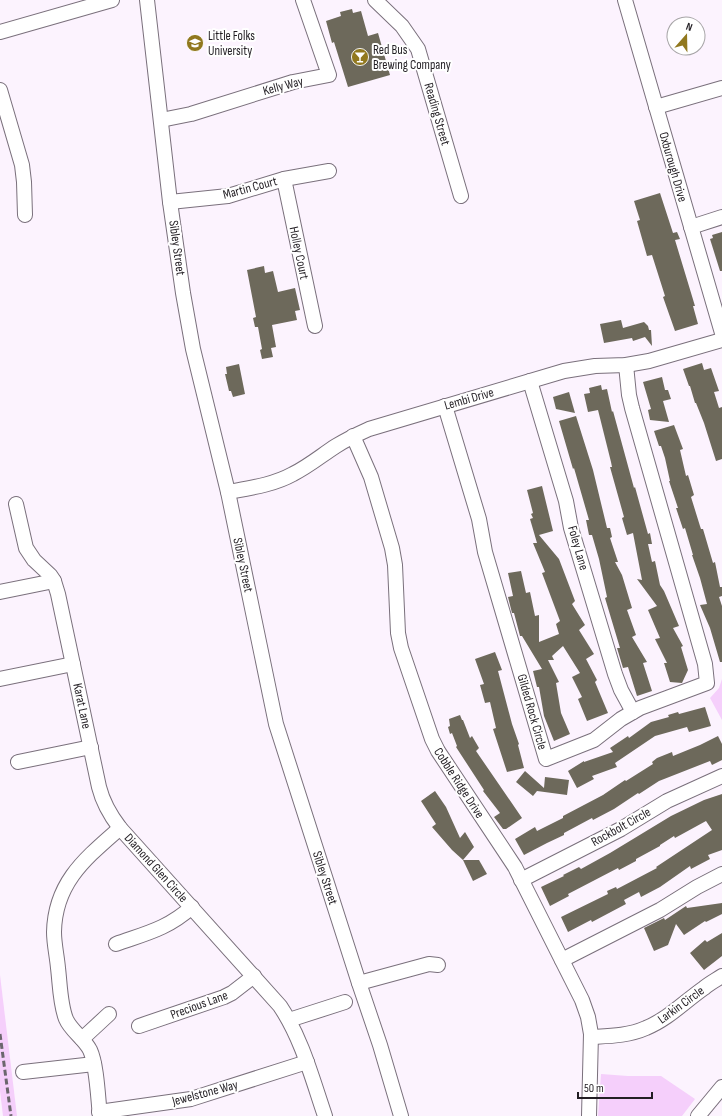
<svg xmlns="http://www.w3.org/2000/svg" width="722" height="1116" font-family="'Sofia Sans Condensed',sans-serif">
  <rect width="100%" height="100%" fill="#fcf3fe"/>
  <g fill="#f5cffb">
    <path d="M722,679V720L710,698L719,688Z"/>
    <path d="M0,975L17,1116H3L0,1091Z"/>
    <path d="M601,1074L628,1076H661L695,1099L682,1116H598Z"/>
  </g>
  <g fill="#6d695b">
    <path d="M352,9L353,13L361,11L368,36L378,33L390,75L348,87L334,42L332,43L326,21L341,16L340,12Z"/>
    <path d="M660,193L673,233L677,232L680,239L675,240L695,306H693L698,324L675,331L663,297L665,296L652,255L647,256L637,221L640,220L634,201Z"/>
    <path d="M722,232V271H720L710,239L713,238L712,235Z"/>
    <path d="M264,266L265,273L273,271L278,292L295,288L300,310L295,311L297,320L272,325L276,347L271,348L273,357L262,359L260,350L262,349L258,327H255L253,318L256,317L247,270Z"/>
    <path d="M621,320L623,328L644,322L648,326L649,330H651L652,346L645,337L633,341L632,338L604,343L600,324Z"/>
    <path d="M702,363L704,370L711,368L719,391L714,392L719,408L722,407V459L716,461L704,423L696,403H695L690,386H689L683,369Z"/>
    <path d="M239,364L245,394L233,397L231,391H229L225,374H227L226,367Z"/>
    <path d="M662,377L665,390H668L671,399L663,401L669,422L650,420L648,410L651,409L643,382Z"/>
    <path d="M601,385L602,390L607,389L612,412L613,411L634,488L635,487L648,534L650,533L652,544H648L652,562L655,561L660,585L664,591L679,626L673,628L683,646L681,647L688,670L682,683L670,682L664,663H667L655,639L660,638L648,610L657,606L637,579L642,580L633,533L627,535L622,518L624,517L610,467H612L611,462L598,410L588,412L584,394L590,393L589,388Z"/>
    <path d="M569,392L575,413L556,409L553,397Z"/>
    <path d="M576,416L593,470L607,528H610L612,537L610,538L618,562H615L622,575L632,608L627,610L636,635L632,637L647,662L643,663L652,691L637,696L628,667L623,668L617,648H620L605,598L607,597L599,559L592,535H589L586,520H589L574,468L573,469L559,421Z"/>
    <path d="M674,425L683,449L680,450L686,476L688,475L694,495L691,497L700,526L701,529H703L713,563L715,562L720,587H722V596L719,597L722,606V662H720L710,628L700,605L707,604L700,578L692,555H693L685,528L683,529L676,508H678L669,481H670L665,458L661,446H659L654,431Z"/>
    <path d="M542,486L553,531L539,535L559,559L575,601L572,604L585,625L579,630L594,654L586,659L597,680L595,682L608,713L587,721L578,699L582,697L572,677L580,673L563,646L552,656L554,660H548L559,682L556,683L561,713L570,734L554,741L544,716L539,687H537L533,671L542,669L522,636H520L514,613H512L508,597L513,596L508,573L521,571L526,593L530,592L535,616L539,615V642L559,634L556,624L560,621L542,573L545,572L533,543H537L530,519L533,518L531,514L533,513L527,490Z"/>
    <path d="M495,652L502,670L498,671L512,724L519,744L518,745L524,768L507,772L493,729L496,728L490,702L485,703L480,685L484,684L475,659Z"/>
    <path d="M705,707L711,726L689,732L687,727L655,736L615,763L617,767L592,776L594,779L577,788L568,771L584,761V762L613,752L610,748L628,736L629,738L651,722L669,717L668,715L678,712L679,714Z"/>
    <path d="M460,715L462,720H463L470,738L472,736L479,748L476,751L522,818L506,829H503L494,817L500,813L483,791L484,790L456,747L457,746L452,733L450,734L448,727L450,726L449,719Z"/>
    <path d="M718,736L722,744V760L712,765L710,761L659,781L639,794L638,793L614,809L593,820L592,818L564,833V835L547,843L524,855L515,839L535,827L537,831L563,818V816L603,795L625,780L626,781L653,764L652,762L657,758L672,752L673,756L700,745Z"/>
    <path d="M525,771L544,788L545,777L569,780L567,795L537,791L533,796L516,782Z"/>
    <path d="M435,791L446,807L460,838L465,832L474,847L463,860L452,850L432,827L436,824L421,801Z"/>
    <path d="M722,794V850L708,855L710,859L691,869L690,866L660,887L641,897L639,892L624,900L626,904L592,922L591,920L568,932L561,917L608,894L607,891L616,887L617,889L657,868L656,867L712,830L706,821L675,838L674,836L660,845V846L636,859V861L619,870L618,868L568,894L569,896L550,906L541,887L564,876L563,875L579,867L581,869L610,853L671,816L704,800Z"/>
    <path d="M463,860H479L487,874L473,881Z"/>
    <path d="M722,903V914L706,922L705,921L684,935L676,924L668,945L654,951L644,928L664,918L665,920L686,906L687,908Z"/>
    <path d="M722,933V956L704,970L690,953L705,940L707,942Z"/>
  </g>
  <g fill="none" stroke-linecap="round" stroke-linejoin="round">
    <g stroke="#7a707c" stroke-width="16">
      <g id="minor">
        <path d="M147,0L170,202L183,293L193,349L228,492L276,724L359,983L380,1045L401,1116"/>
        <path d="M375,0L402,26L418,49L461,196"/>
        <path d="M625,0L722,333"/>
        <path d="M0,32L112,0"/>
        <path d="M0,90L22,165L24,182L25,215"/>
        <path d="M656,107L722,88"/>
        <path d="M161,120L191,114L293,82L329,75L303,0"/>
        <path d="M284,179L315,326"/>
        <path d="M170,202L228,196L284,179L329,171"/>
        <path d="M691,227L722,217"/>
        <path d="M530,381L566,501L571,528L615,674L621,690L633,712"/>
        <path d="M445,406L479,519L485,552L546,759L594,740L621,719L640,708L707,683L705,664L632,408L629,395L626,365"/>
        <path d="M353,436L371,477L392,548L395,565L398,633L401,648L432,739L438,751L515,867L582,1000L588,1017L591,1034L589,1116"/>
        <path d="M228,492C250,488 273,485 293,474C309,466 322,455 336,446C347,439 358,434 369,429L564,371L595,366L626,365L649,361L722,340"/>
        <path d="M16,504L26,548L34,560L50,575L54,581L58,594L99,787C103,803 110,815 120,828L280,1006C302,1039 312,1078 325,1116"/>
        <path d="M0,592L54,581"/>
        <path d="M0,679L73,664"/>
        <path d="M18,762L91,747"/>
        <path d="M521,880L621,829L667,801L722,776"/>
        <path d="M116,944C147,933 167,929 192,907"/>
        <path d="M562,960L660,910L697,887L722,874"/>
        <path d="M359,983L429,964L438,965"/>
        <path d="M289,1020L345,1002"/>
        <path d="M139,1026L224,997L232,993L254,976"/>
        <path d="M591,1037C609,1036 628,1036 646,1028C668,1019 684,1002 704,988C710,983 716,980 722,976"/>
        <path d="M82,1039L109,1014"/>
        <path d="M23,1072L94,1064"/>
        <path d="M99,1112L191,1099L307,1062"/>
        <path d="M100,1116C98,1099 97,1065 90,1050C84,1038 71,1031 66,1019C60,1004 60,984 58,968C57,956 54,944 54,932C55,882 86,858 120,828"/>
        <path d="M698,1116L722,1087"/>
      </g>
    </g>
    <use href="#minor" stroke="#fff" stroke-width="14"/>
    <path stroke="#6b666d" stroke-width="3" stroke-dasharray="6 3" stroke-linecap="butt" d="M0,1034L11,1116"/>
  </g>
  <defs>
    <g id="school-disc" transform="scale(0.9)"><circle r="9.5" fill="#91781e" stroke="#fff"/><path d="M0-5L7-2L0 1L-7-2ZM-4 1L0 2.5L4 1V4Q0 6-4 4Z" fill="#fff"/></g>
    <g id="bar-disc" transform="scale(0.9)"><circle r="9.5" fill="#91781e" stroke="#fff"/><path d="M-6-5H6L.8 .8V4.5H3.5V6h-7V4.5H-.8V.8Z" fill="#fff"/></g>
  </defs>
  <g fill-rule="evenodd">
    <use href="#school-disc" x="195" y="43"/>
    <use href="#bar-disc" x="360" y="57"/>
  </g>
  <g text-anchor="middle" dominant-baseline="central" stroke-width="4" stroke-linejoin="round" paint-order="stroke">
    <g font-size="13" fill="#221e23" stroke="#fff" text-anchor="start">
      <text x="208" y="36">Little Folks<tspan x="208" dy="15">University</tspan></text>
      <text x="373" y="50">Red Bus<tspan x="373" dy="15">Brewing Company</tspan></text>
    </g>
    <g font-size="13" fill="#221e23" stroke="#fff">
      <text transform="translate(283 86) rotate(-15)">Kelly Way</text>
      <text transform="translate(437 114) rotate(74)">Reading Street</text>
      <text transform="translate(673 167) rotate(74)">Oxburough Drive</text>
      <text transform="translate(250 188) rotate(-15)">Martin Court</text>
      <text transform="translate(177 248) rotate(82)">Sibley Street</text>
      <text transform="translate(299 253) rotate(78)">Holley Court</text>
      <text transform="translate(469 399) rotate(-16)">Lembi Drive</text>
      <text transform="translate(578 548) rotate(74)">Foley Lane</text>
      <text transform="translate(243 565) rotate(78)">Sibley Street</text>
      <text transform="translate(82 706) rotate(78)">Karat Lane</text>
      <text transform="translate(532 712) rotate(74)">Gilded Rock Circle</text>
      <text transform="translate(459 783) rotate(57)">Cobble Ridge Drive</text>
      <text transform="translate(621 827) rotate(-29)">Rockbolt Circle</text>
      <text transform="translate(156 868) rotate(48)">Diamond Glen Circle</text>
      <text transform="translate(325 878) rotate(72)">Sibley Street</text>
      <text transform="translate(199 1005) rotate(-20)">Precious Lane</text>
      <text transform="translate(681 1005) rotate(-36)">Larkin Circle</text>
      <text transform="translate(205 1093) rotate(-15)">Jewelstone Way</text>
    </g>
  </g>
  <g transform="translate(686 36) rotate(20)"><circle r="19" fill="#ffffff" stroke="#a7a5a7"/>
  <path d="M0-3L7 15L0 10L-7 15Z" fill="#91781e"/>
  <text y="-6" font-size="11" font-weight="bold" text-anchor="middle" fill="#221e23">N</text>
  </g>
  <path d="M578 1092v6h74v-6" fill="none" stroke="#221e23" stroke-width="2"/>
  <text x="584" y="1092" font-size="12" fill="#221e23" stroke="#ffffff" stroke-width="3" paint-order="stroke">50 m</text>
</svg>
